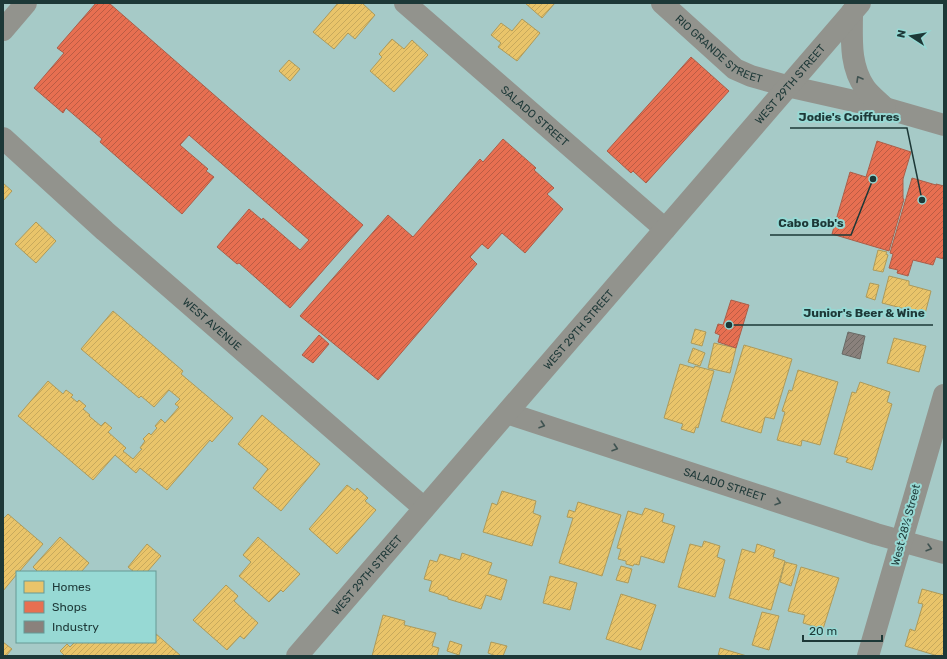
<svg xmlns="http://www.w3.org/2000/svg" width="947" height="659" font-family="Rubik,sans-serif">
  <defs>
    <pattern id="homes-hatch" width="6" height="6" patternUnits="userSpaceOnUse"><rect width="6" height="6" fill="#e9c46a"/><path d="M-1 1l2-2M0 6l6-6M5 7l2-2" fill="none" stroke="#c7a95c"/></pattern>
    <pattern id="shops-hatch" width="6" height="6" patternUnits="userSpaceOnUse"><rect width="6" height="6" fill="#e76f51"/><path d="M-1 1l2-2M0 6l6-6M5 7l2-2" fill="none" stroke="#bb5c44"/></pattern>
    <pattern id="industry-hatch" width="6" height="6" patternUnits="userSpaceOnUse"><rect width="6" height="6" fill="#8a817c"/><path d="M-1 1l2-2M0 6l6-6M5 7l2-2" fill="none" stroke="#706b66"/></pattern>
  </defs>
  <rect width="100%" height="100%" fill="#a6cac7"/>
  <g fill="url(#homes-hatch)" stroke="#ac9a5b">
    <path d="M338,3H362L375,15L355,39L348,33L334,49L313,32Z"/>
    <path d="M525,3H555L542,18Z"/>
    <path d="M522,19L540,33L517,61L498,47L501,43L491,35L501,23L512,31Z"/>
    <path d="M392,39L404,49L412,40L428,55L394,92L370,71L382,57L379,54Z"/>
    <path d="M289,60L300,69L290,81L279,71Z"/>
    <path d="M3,183L12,191L3,201Z"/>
    <path d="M36,222L56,241L36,263L15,244Z"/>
    <path d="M878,250L887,252L886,254L888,255L883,272L873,270Z"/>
    <path d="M889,276L909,281V285L931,291L925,314L882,303Z"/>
    <path d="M870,283L879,285L875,300L866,297Z"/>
    <path d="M113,311L183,371L181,374L233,418L212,442L210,440L167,490L140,468L136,473L115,455L93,480L18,416L48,381L63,394L66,390L73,395L71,397L77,402L79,400L86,406L83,409L90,415L89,416L101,426L105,422L112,428L108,432L126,448L123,451L133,459L142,449L140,448L145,441L143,439L149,433L151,435L157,428L155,426L161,419L165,423L179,407L175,404L180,399L169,390L154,407L141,396L139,398L81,349Z"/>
    <path d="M695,329L706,332L702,346L691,343Z"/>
    <path d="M894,338L926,346L919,372L887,363Z"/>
    <path d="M714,343L736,348L730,373L708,368Z"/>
    <path d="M744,345L792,359L774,419L765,417L761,433L721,421Z"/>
    <path d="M693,348L705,353L700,366L688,362Z"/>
    <path d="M680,364L694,368L695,366L714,371L698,428L696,427L694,433L681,429L683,424L664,418Z"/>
    <path d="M798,370L838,382L820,445L802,440L801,446L777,440L785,412L782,411L789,390L792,391Z"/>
    <path d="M860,382L890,392L887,402L892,404L872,470L846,462L848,458L834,454L852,392L856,393Z"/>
    <path d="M262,415L320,464L281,511L253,488L268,469L238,444Z"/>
    <path d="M347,485L355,491L357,488L368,498L365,501L376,510L337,554L309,529Z"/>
    <path d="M502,491L536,501L533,513L541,516L532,546L483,532L492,503L497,505Z"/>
    <path d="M578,502L621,515L602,576L559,563L573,518L567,517L569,510L575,512Z"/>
    <path d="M645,508L664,514L662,522L675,526L664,563L641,556L639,565L634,564L633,566L626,564V561L618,559L621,549L617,548L628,511L642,515Z"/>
    <path d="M8,514L43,544L19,572H17V574L3,591V519Z"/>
    <path d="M60,537L89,563L81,572H38L33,567Z"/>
    <path d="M258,537L300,574L283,592L281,590L269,602L239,576L251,562L243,555Z"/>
    <path d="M704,541L720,546L717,557L725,560L715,597L678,587L690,544L702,547Z"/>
    <path d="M147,544L161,556L147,572H134L128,567Z"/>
    <path d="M757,544L775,550L773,557L785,561L771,610L729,598L742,549L755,553Z"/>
    <path d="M462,553L492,563L488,574L507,580L501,600L486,595L481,609L448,599V597L429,591L432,581L424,579L430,560L437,562L440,554L460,560Z"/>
    <path d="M785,562L797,565L791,586L780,582Z"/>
    <path d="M621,566L632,569L628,583L616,580Z"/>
    <path d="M801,567L839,578L823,629L803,623L805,615L788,611Z"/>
    <path d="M550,576L577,583L570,610L543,603Z"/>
    <path d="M226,585L238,596L234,601L258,623L244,639L240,636L227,650L193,620Z"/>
    <path d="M922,589L944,595V656H938L905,646L910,629L915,631L923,604L918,603Z"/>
    <path d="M621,594L656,605L641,650L606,639Z"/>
    <path d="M762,612L779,616L769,650L752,645Z"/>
    <path d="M383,615L405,621L404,625L436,633L432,646L439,648L437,656H372Z"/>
    <path d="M155,633L181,656H63L64,655L60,651L67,644L70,647L75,642H155Z"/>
    <path d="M450,641L462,645L459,655L447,651Z"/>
    <path d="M3,642L12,649L6,656H3Z"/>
    <path d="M491,642L507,646L503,656H496L488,653Z"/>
    <path d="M720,648L747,656H718Z"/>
  </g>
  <g fill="url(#shops-hatch)" stroke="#aa5e49">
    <path d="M96,3H109L363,225L290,308L239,263L237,264L217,247L249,209L262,220L263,218L300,250L309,240L189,135L180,145L208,169L206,171L214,177L182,214L100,142L102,139L66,108L63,113L34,88L64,53L57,48Z"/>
    <path d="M691,57L729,91L646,183L633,171L631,173L607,151Z"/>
    <path d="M503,139L536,168L534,170L554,188L547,194L563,209L525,253L502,233L488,249L482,244L470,257L477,264L378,380L300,316L388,215L413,237L480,159L483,162Z"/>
    <path d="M877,141L911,152L903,179V199H904L889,251L832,234L850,172L866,177Z"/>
    <path d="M912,178L936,185V184L944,186V259L936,257L933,265L913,260L908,276L897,273L898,270L889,268L893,254L890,253Z"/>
    <path d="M731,300L749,305L736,348L718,342L720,335L715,333L718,324L723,325Z"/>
    <path d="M319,335L329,344L313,363L302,355Z"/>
  </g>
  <path fill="url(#industry-hatch)" stroke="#696b67" d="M848,332L865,336L860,359L842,354Z"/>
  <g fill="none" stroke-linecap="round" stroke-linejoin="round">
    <g stroke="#92938d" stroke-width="22">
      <path id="s1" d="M405,3L665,229"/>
      <path id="s2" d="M662,3L735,69L751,76L787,86L885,108L944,125"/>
      <path d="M852,12C852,38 849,65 865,88C870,95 878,101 885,108"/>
      <path d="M3,30L26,3"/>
      <path id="s3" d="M3,138L105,231L424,508"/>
      <path id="s4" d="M507,413L876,534L944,553"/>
      <path id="s5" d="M297,656L860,3"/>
      <path d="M868,656L944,395"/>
    </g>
  </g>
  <defs><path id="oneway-chevron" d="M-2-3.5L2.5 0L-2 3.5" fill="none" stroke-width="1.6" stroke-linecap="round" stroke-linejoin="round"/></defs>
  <g stroke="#405351">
    <use href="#oneway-chevron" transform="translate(859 79) rotate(-120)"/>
    <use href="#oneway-chevron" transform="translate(542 425) rotate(18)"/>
    <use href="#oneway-chevron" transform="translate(615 448) rotate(18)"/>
    <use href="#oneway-chevron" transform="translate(778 502) rotate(18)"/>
    <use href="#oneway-chevron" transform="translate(929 548) rotate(16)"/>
  </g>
  <g text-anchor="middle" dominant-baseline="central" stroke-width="4" stroke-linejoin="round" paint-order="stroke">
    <g font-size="11" fill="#1d3837" stroke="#97d9d4">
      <text stroke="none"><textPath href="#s2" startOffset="74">RIO GRANDE STREET</textPath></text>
      <text stroke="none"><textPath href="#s5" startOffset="755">WEST 29TH STREET</textPath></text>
      <text stroke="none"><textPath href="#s1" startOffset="172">SALADO STREET</textPath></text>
      <text stroke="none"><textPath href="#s3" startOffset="280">WEST AVENUE</textPath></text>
      <text stroke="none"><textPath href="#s5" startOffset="431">WEST 29TH STREET</textPath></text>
      <text stroke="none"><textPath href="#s4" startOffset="229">SALADO STREET</textPath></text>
      <text transform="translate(906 525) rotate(-75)">West 28½ Street</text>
      <text stroke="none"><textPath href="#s5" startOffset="107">WEST 29TH STREET</textPath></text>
    </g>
  </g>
  <path fill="none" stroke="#1d3837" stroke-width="1.5" d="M922 200L907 128H790M873 179L851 235H770M729 325L795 325H933"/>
  <g fill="#1d3837" stroke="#97d9d4" stroke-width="1.5">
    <circle cx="922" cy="200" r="4"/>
    <circle cx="873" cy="179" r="4"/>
    <circle cx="729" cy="325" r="4"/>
  </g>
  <g font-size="12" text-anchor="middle" font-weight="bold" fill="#1d3837" stroke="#97d9d4" stroke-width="4" stroke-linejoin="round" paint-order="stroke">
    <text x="849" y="121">Jodie's Coiffures</text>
    <text x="811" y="227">Cabo Bob's</text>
    <text x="864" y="317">Junior's Beer &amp; Wine</text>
  </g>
  <rect width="947" height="659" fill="none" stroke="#1d3837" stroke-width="8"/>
  <rect x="16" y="571" width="140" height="72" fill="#97d9d4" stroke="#669995"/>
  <rect x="24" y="581" width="20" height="12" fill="#e9c46a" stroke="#669995"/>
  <text x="52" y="591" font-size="12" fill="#1d3837">Homes</text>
  <rect x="24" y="601" width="20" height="12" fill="#e76f51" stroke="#669995"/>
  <text x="52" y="611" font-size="12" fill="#1d3837">Shops</text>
  <rect x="24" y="621" width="20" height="12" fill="#8a817c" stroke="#669995"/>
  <text x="52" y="631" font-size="12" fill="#1d3837">Industry</text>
  <g transform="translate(911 36) rotate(282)" stroke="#97d9d4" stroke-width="3" paint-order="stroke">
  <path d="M0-3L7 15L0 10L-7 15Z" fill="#1d3837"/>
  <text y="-6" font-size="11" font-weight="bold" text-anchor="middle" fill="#1d3837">N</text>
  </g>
  <path d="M803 635v6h79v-6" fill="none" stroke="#1d3837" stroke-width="2"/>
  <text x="809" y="635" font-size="12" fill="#1d3837" stroke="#97d9d4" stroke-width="3" paint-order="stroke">20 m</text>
</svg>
